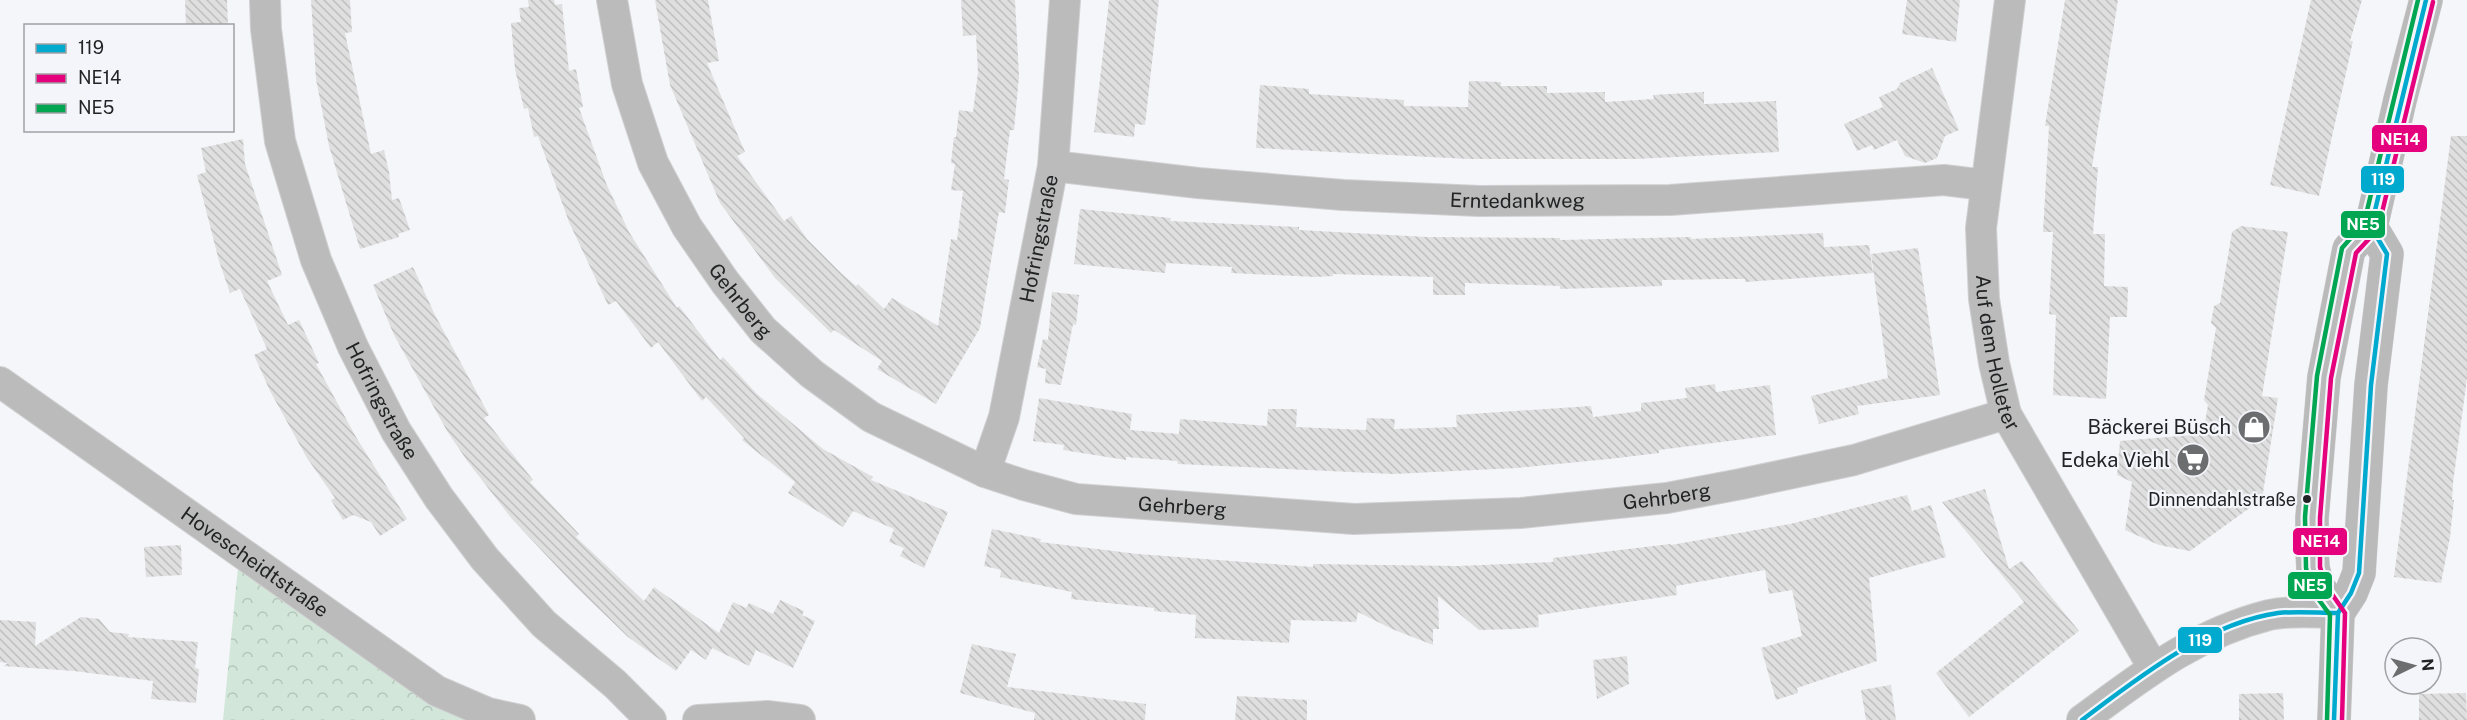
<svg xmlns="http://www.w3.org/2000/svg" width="2467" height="720" font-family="'Public Sans',sans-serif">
  <defs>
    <pattern id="forest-crowns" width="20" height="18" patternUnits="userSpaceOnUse" patternTransform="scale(1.5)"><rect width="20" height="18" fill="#d2e7da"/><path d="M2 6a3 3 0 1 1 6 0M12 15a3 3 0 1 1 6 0" fill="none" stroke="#b4c6bb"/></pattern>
    <pattern id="building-back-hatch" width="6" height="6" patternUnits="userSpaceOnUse" patternTransform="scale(1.5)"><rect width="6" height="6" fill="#e0dfe0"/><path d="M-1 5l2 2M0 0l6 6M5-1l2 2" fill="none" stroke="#c0bfc0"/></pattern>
  </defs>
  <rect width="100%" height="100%" fill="#f5f6f9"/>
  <path fill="url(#forest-crowns)" d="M239,557L498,720H223Z"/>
  <g fill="url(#building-back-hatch)">
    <path d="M185,0H227L228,26H186Z"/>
    <path d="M311,0H350L352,32L345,33L371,154L384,150L389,172L392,200L399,198L410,230L398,234L399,237L360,249L329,146L316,79Z"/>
    <path d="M528,0H554L555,5L562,4L569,71L576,69L583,107L579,108L606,183L629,232L677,308L679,306L720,360L723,357L756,393L823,449L873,477L871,480L948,512L924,568L900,556L904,548L889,542L894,529L853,511L843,527L788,493L795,482L742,440L744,438L706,397L702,401L658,342L651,348L616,301L608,305L569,222L538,136L534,137L528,108L524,109L515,69L511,23L521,22L519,8L529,7Z"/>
    <path d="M655,0H708L719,61L707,63L745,152L737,156L784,221L791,216L807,239L842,274L856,286L858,284L884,309L892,298L938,326L951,239L957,240L963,191L951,190L955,164L951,163L954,137H956L959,110L973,112L978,73L976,35L963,36L961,0H1015L1019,76L1014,130H1010L1004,179L1009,180L1005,213L999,212L980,328L936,404L877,369L882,361L834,330L831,333L775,278L720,203L670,85Z"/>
    <path d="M1109,0H1159L1145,125L1135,124L1134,137L1094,132Z"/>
    <path d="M1907,0H1960L1956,42L1902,34Z"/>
    <path d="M2065,0H2118L2092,167H2098L2093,234H2105L2104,286L2128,287L2127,317H2110L2106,399L2053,395L2056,315L2049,314L2053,232H2043L2049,126H2045Z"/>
    <path d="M2311,0H2362L2350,41H2353L2319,196L2270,185Z"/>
    <path d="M1932,68L1959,130L1945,136L1937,158L1925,163L1905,156L1897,140L1874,150L1872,145L1857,151L1844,124L1883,107L1879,97L1897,89L1900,83Z"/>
    <path d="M1469,81L1501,82V86H1547V93L1605,92V102L1654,99L1653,95L1704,92V104L1776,101L1779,152L1635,159H1469L1256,148L1260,85L1309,89V94L1404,100V106L1468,107Z"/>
    <path d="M2451,136H2467V378L2453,483L2452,500H2454L2450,537L2441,583L2394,577Z"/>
    <path d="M243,139L245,164L282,275L267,281L288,325L299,320L319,363L316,364L356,437L407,519L380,536L371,522L353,515L343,520L331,500L335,498L307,458L270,391L254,355L267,349L240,289L230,293L219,261L197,175L206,172L201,148Z"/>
    <path d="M1080,209L1171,218L1170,221L1299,227V230L1427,237L1560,238V240L1691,237V239L1823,233L1824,247L1869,245L1873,273L1745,282V279H1725L1662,280V286L1560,289V286L1465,283V295H1433V277L1333,274V276L1316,277L1231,273L1232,267L1166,263L1165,273L1074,264Z"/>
    <path d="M2241,226L2288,232L2262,396L2278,398L2262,499L2190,551L2159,545L2125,530L2132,482L2117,475L2120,441L2203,434L2208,405L2204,400L2216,328L2211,323L2214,306L2220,303L2232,232Z"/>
    <path d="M1918,248L1940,395L1857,406L1859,414L1819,424L1811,396L1888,378L1871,254Z"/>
    <path d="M413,267L435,315L489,415L484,418L533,480L530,482L579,534L576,537L644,601L654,587L719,633L733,602L746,608L749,603L773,614L780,600L804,611L802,615L815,621L793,668L756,650L749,666L712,648L706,660L691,650L676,671L628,637L575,586L512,519L468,462L447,431L394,335L373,285Z"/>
    <path d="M1052,292L1079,295L1076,325L1073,324L1061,385L1045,383L1046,369L1037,367L1043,339L1048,340Z"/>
    <path d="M1715,384L1716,392L1770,385L1776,435L1659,450V453L1609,459L1517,468L1393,474L1178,464L1177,461L1126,457V460L1063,450L1064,445L1033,441L1039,398L1132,414L1130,430L1179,434L1180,419L1267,426L1268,409H1297L1296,427L1366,430L1367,418L1395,419L1394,429L1457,427L1456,415L1591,406L1593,417L1641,411V403L1687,398L1685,388Z"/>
    <path d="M1985,489L2009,569L2022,561L2079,631L1969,717L1936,673L2024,602L1942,502Z"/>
    <path d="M1907,495L1912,511L1931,505L1946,557L1869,578L1877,661L1797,688L1798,693L1776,700L1761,648L1802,636L1792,590L1769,594L1765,570L1676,586L1677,595L1538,615L1539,627L1516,629L1479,630L1438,596L1439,629H1433V645L1392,629L1358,612L1356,622L1291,620L1289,643L1195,638L1196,615L1154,611V608L1071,599L1072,592L1000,577L1001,570L984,566L992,529L1041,539L1040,542L1138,554L1313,567V564L1457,566L1553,562V558L1670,544L1671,545L1790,524Z"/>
    <path d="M181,545L182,575L146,577L144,547Z"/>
    <path d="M81,617L99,619L110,632L129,634L128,637L198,642L195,668L199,669L196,703L151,699L153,681L74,671L3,666L8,663L0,662V620L36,622L35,646Z"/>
    <path d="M972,644L1016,654L1007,687L1146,704L1145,720H1034L1035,713L960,693Z"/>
    <path d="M1627,656L1629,684L1597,699L1593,660Z"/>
    <path d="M1891,685L1896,720H1866L1861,690Z"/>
    <path d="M2283,693L2284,720H2239V694Z"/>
    <path d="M2466,693L2467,720H2419V694Z"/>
    <path d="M1237,696L1307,700V720H1235Z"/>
  </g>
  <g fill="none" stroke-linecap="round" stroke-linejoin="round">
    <g stroke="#d0d0d2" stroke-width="32">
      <g id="street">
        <path id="s1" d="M265,0L266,29L280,141L316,260L353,347L396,431L439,498L485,559L544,624L615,684L651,720"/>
        <path id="s2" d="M612,0L627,84L653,163L687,227L725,282L763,330L812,374L871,417L985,472L1024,485L1076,499L1354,519L1521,513L1667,498L1741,484L1854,460L2006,414"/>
        <path id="s3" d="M2010,0L1981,228L1984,299L1994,363L2006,414L2153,667"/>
        <path id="s4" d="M1053,166L1198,183L1343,195L1479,201L1670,200L1944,180L1985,185"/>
        <path id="s5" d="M0,382L437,691L488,713L520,720"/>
        <path id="s6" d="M985,472L1004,417L1053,166L1065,0"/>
        <path d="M698,720L767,716L800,720"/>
        <path d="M2082,720C2142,676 2194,634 2269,615C2291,610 2315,613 2338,613"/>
      </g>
    </g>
    <g stroke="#d0d0d2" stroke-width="34">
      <g id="secondary">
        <path d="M2338,613L2318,587L2313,568L2312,550V518L2324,377L2349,249L2371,227L2400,100L2426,0"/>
        <path d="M2334,720L2338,613L2351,593L2359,573L2371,385L2387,254L2371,227"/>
      </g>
    </g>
    <use href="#street" stroke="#bbb" stroke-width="30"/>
    <use href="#secondary" stroke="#bababb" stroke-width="33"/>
    <g stroke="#f4f5fa" stroke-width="9">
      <g id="bus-1">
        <path d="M2082,720C2138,678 2207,623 2278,613C2298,611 2318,613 2338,613"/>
        <path d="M2334,720L2338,613L2351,593L2359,573L2371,385L2387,254L2371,227L2426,0"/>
      </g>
    </g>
    <g stroke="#f4f5fa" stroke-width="9">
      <path id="bus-2" d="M2342,720L2345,613L2325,584L2320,567V518L2331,378L2356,253L2378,229L2433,2"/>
    </g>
    <g stroke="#f4f5fa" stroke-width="9">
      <path id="bus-3" d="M2327,720L2330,615L2311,589L2306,568L2305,517L2317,376L2342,248L2364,223L2418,0"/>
    </g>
    <use href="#bus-1" stroke="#00a9ce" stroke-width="4.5"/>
    <use href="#bus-2" stroke="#e5007d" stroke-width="4.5"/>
    <use href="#bus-3" stroke="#00a651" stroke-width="4.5"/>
  </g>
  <defs>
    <g id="shop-disc" transform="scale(1.725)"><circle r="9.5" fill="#6c6d6f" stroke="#f4f5fa"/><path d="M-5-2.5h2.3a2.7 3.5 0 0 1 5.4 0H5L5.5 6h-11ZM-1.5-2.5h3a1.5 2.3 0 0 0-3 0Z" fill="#fff"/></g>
    <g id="supermarket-disc" transform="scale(1.725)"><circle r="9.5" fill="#6c6d6f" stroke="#f4f5fa"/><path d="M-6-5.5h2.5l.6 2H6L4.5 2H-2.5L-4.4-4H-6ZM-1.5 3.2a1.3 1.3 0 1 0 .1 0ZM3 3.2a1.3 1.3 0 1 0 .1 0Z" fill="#fff"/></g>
  </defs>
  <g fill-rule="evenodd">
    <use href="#shop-disc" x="2254" y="427"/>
    <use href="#supermarket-disc" x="2193" y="460"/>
  </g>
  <circle fill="#222324" stroke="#f4f5fa" stroke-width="2" cx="2307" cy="499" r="5"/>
  <g text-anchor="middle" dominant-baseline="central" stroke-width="4.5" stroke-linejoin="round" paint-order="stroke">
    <g font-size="18" fill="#222324" stroke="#f4f5fa" text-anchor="end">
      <text x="2296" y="499">Dinnendahlstraße</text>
    </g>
    <g font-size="20" fill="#222324" stroke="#f4f5fa">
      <text stroke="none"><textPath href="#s4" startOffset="466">Erntedankweg</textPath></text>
      <text stroke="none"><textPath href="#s6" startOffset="240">Hofringstraße</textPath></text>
      <text stroke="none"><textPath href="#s2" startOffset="332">Gehrberg</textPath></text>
      <text stroke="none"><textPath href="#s3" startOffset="356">Auf dem Holleter</textPath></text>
      <text stroke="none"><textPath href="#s1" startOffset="422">Hofringstraße</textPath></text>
      <text stroke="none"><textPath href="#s2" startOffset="1322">Gehrberg</textPath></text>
      <text stroke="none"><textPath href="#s2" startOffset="836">Gehrberg</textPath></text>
      <text stroke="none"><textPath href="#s5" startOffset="312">Hovescheidtstraße</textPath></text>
    </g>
    <g font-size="20" fill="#222324" stroke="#f4f5fa" text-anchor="end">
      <text x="2231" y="427">Bäckerei Büsch</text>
      <text x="2170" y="460">Edeka Viehl</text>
    </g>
  </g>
  <g stroke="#f4f5fa" stroke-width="2">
    <rect x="2371" y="124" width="57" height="29" rx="6" fill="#e5007d"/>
    <rect x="2360" y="165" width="45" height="29" rx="6" fill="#00a9ce"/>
    <rect x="2340" y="210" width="46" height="29" rx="6" fill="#00a651"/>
    <rect x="2292" y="527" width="56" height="29" rx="6" fill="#e5007d"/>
    <rect x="2287" y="571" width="46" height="29" rx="6" fill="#00a651"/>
    <rect x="2177" y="626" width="46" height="28" rx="6" fill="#00a9ce"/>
  </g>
  <g font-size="16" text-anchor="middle" font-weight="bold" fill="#fff">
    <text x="2400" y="145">NE14</text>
    <text x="2383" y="185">119</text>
    <text x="2363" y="230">NE5</text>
    <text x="2320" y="547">NE14</text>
    <text x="2310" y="591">NE5</text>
    <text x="2200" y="646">119</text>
  </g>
  <rect x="24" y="24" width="210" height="108" fill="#f4f5fa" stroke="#a0a1a4" stroke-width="1.5"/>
  <rect x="36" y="44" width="30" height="9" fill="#00a9ce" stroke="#a0a1a4" stroke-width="1.5"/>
  <text x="78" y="54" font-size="18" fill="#222324">119</text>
  <rect x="36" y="74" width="30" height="9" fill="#e5007d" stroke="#a0a1a4" stroke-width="1.5"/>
  <text x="78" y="84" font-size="18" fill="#222324">NE14</text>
  <rect x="36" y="104" width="30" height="9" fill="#00a651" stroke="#a0a1a4" stroke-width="1.5"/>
  <text x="78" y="114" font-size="18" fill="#222324">NE5</text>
  <g transform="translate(2413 666) rotate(85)"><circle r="28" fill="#f4f5fa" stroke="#a0a1a4" stroke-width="1.5"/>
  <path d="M0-4.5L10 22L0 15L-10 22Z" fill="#6c6d6f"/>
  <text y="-9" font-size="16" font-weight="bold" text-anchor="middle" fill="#222324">N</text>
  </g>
</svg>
